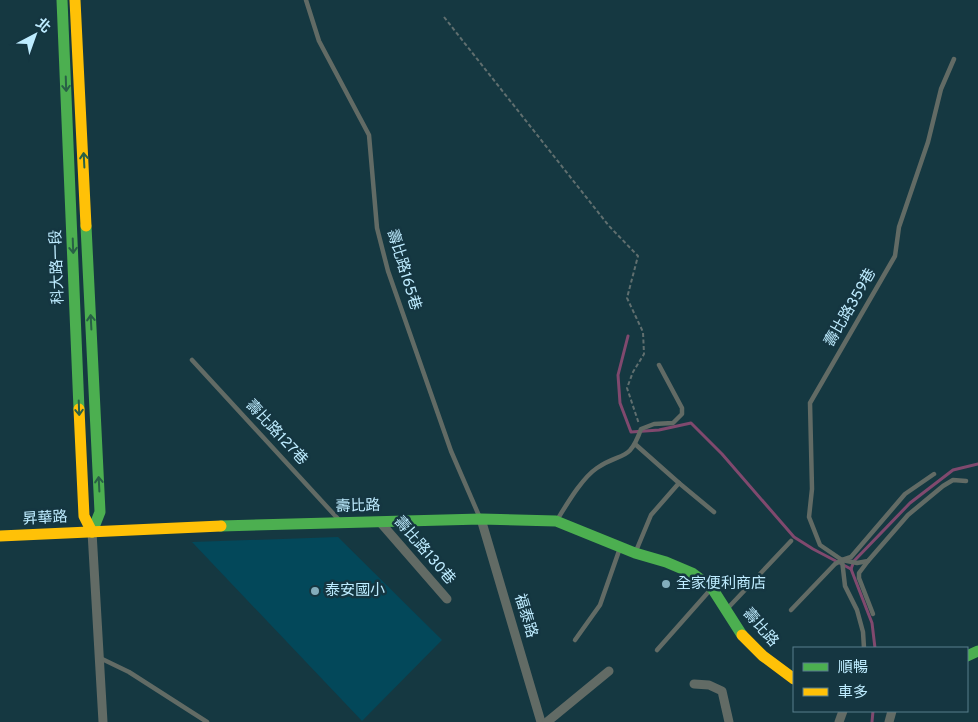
<svg xmlns="http://www.w3.org/2000/svg" width="978" height="722" font-family="Overpass,'Noto Sans TC',sans-serif">
  <rect width="100%" height="100%" fill="#153841"/>
  <path fill="#03485a" d="M338,537L442,640L362,721L192,542Z"/>
  <g fill="none" stroke-linecap="round" stroke-linejoin="round">
    <g stroke="#80496e" stroke-width="3">
      <path d="M628,336L618,375L620,403L631,432L659,430L691,423L722,454L794,537L813,549L851,569"/>
      <path d="M851,569L854,561L910,503L953,470L978,464"/>
      <path d="M851,569L872,623L875,648"/>
      <path d="M872,722L873,711"/>
    </g>
    <path stroke="#606f6f" stroke-width="2" stroke-dasharray="4 2.5" stroke-linecap="butt" d="M444,17L609,226L638,256L627,298L643,332L644,354L633,372L627,388L639,424"/>
    <g stroke="#626b65" stroke-width="4.5">
      <path d="M306,0L319,41L369,135L377,228L388,271L451,451L480,518"/>
      <path d="M954,59L941,89L928,142L899,227L895,256L810,403L812,489L809,517L820,545L842,560L857,563L868,561L908,515L943,486L953,480L966,481"/>
      <path d="M192,360L340,521"/>
      <path d="M635,444L679,483L714,512"/>
      <path d="M557,520C567,504 582,478 597,468C622,451 629,463 641,429L654,424L673,423L682,414V408L659,365"/>
      <path d="M636,551L651,515L679,483"/>
      <path d="M868,561L859,573V578L873,614"/>
      <path d="M727,609L791,541"/>
      <path d="M791,610L835,564L842,560"/>
      <path d="M575,640L600,605L620,548"/>
      <path d="M864,648L863,632L857,610L845,586L842,560L851,557L905,494L934,474"/>
      <path d="M657,650L711,589"/>
      <path d="M100,658L129,672L207,722"/>
    </g>
    <g stroke="#626b65" stroke-width="9">
      <path d="M481,519L541,722"/>
      <path d="M380,522L447,599"/>
      <path d="M92,532L103,722"/>
      <path d="M694,684L709,685L722,691L729,722"/>
      <path d="M547,722L609,671"/>
      <path d="M839,722L843,711"/>
      <path d="M889,722L892,711"/>
    </g>
    <g stroke="#4caf50" stroke-width="11">
      <path d="M62,0L79,409"/>
      <path d="M86,226L100,512L92,532"/>
      <path d="M221,526L481,519L556,521L635,553L666,562L692,573L712,588L742,635"/>
      <path d="M967,656L978,651"/>
    </g>
    <g stroke="#ffc107" stroke-width="11">
      <path d="M75,0L86,226"/>
      <path d="M79,409L84,516L92,532"/>
      <path d="M0,536L221,526"/>
      <path d="M742,635L763,656L794,679"/>
    </g>
  </g>
  <defs><path id="oneway-shaft" d="M-6 0H5M1.5-3L5.5 0L1.5 3" fill="none" stroke-width="1.6" stroke-linecap="round" stroke-linejoin="round" transform="scale(1.25)"/></defs>
  <g stroke="#286046">
    <use href="#oneway-shaft" transform="translate(66 84) rotate(88)"/>
    <use href="#oneway-shaft" transform="translate(84 160) rotate(-93)"/>
    <use href="#oneway-shaft" transform="translate(73 246) rotate(88)"/>
    <use href="#oneway-shaft" transform="translate(91 322) rotate(-93)"/>
    <use href="#oneway-shaft" transform="translate(79 408) rotate(88)"/>
    <use href="#oneway-shaft" transform="translate(99 484) rotate(-93)"/>
  </g>
  <g fill="#83adbc" stroke="#153641" stroke-width="2">
    <circle cx="666" cy="584" r="5"/>
    <circle cx="315" cy="591" r="5"/>
  </g>
  <g text-anchor="middle" dominant-baseline="central" stroke-width="5" stroke-linejoin="round" paint-order="stroke">
    <g font-size="15" fill="#beecff" stroke="#153641">
      <text transform="translate(58 267) rotate(-92)">科大路一段</text>
      <text transform="translate(403 270) rotate(73)">壽比路165巷</text>
      <text transform="translate(851 308) rotate(-60)">壽比路359巷</text>
      <text transform="translate(276 433) rotate(47)">壽比路127巷</text>
      <text transform="translate(358 507) rotate(-2)">壽比路</text>
      <text transform="translate(45 519) rotate(-3)">昇華路</text>
      <text transform="translate(424 551) rotate(49)">壽比路130巷</text>
      <text transform="translate(525 616) rotate(73)">福泰路</text>
      <text transform="translate(760 628) rotate(49)">壽比路</text>
    </g>
    <g font-size="15" fill="#beecff" stroke="#153641" text-anchor="start">
      <text x="676" y="584">全家便利商店</text>
      <text x="325" y="591">泰安國小</text>
    </g>
  </g>
  <rect x="793" y="647" width="175" height="65" fill="#153641" stroke="#597f8d"/>
  <rect x="803" y="663" width="25" height="8" fill="#4caf50" stroke="#597f8d"/>
  <text x="838" y="672" font-size="15" fill="#beecff">順暢</text>
  <rect x="803" y="688" width="25" height="8" fill="#ffc107" stroke="#597f8d"/>
  <text x="838" y="697" font-size="15" fill="#beecff">車多</text>
  <g transform="translate(35 35) rotate(41)" stroke="#153641" stroke-width="4" paint-order="stroke">
  <path d="M0-4L9 19L0 12L-9 19Z" fill="#beecff"/>
  <text y="-8" font-size="14" font-weight="bold" text-anchor="middle" fill="#beecff">北</text>
  </g>
</svg>
